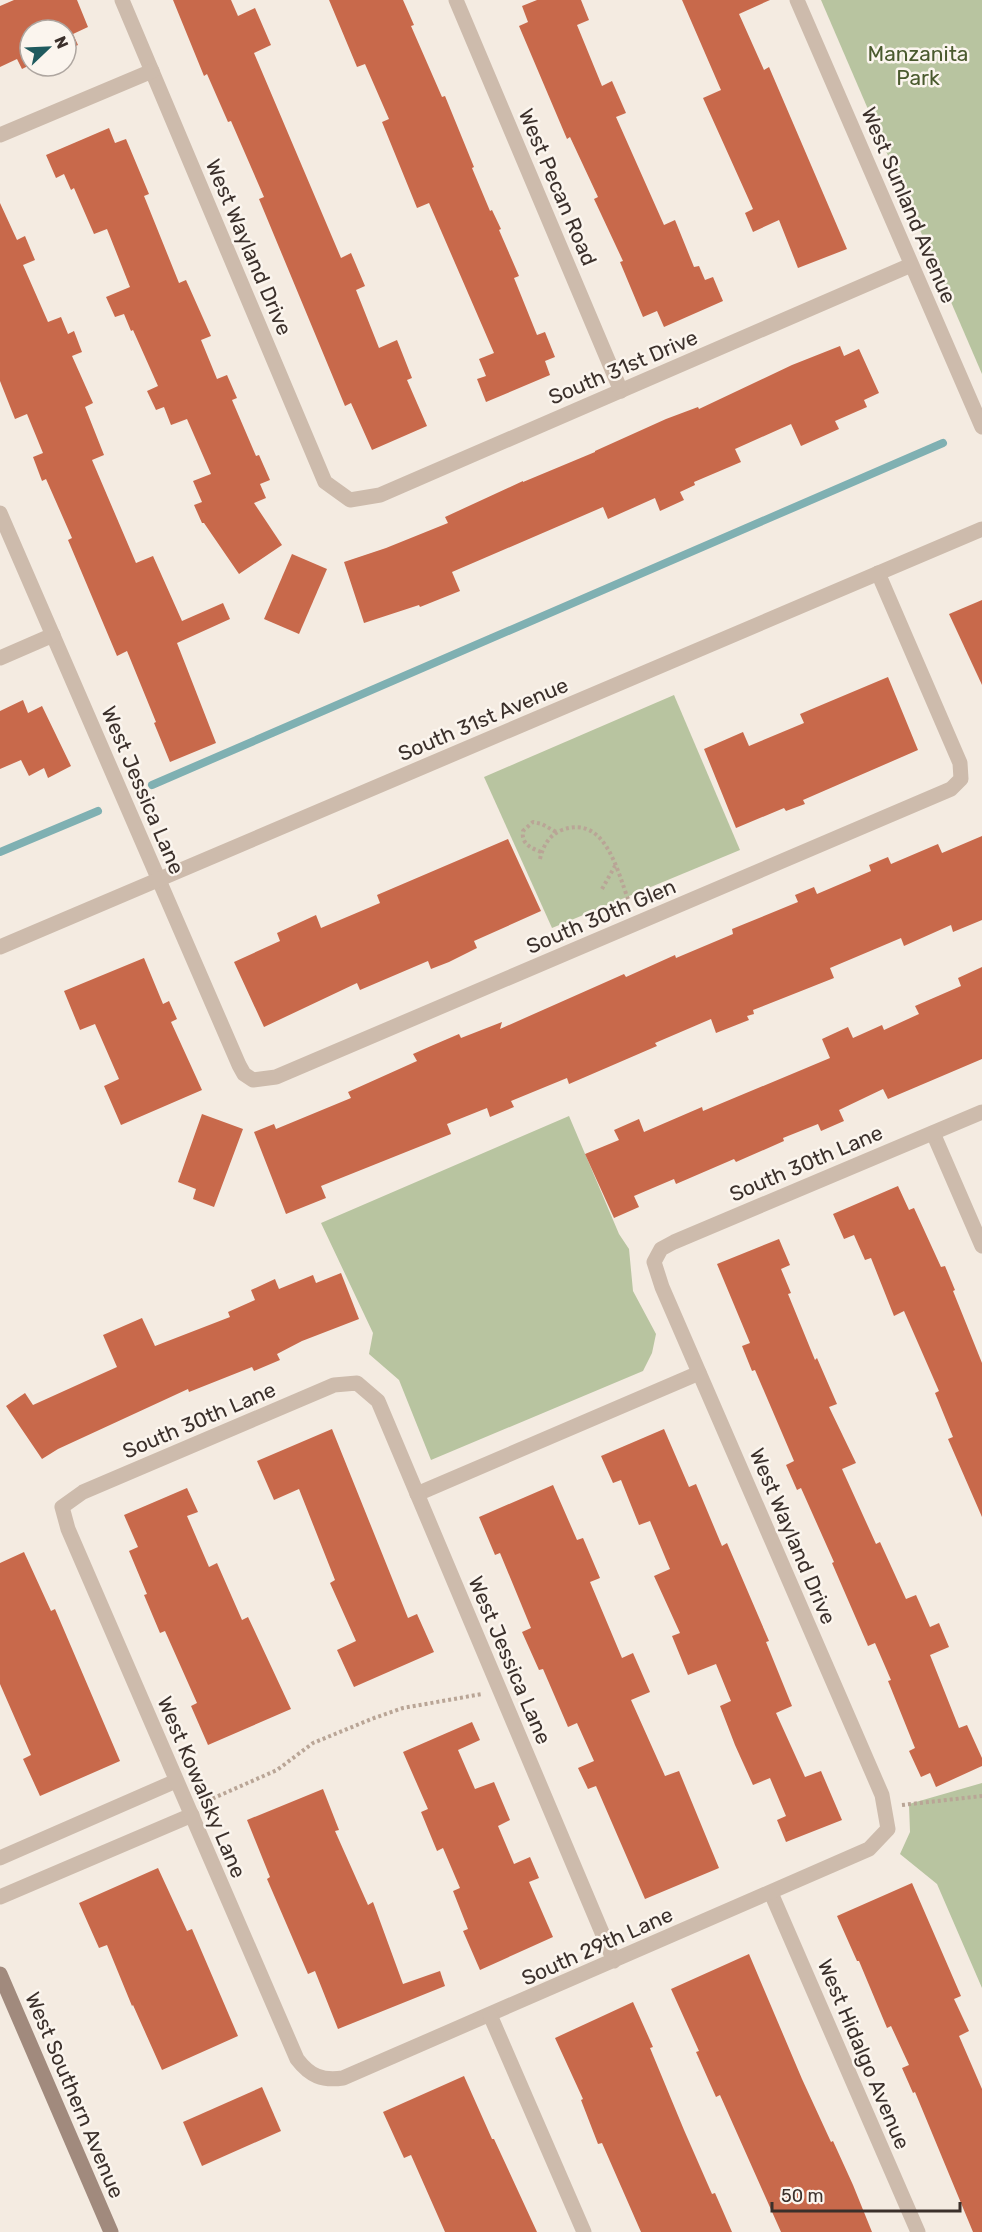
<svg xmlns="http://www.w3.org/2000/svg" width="982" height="2232" font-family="Rubik,sans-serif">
  <rect width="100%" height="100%" fill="#f4ebe1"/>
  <g fill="#b8c4a0">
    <path d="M821,0H982V374Z"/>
    <path d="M674,695L740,850L552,928L484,777Z"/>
    <path d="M569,1116L619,1234L629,1249L633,1291L656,1334L652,1353L643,1371L431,1460L399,1380L369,1354L373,1333L321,1223Z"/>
    <path d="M982,1783V1988L937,1884L900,1854L910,1832L909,1804Z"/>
  </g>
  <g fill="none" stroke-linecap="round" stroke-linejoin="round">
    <g stroke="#7fb0b2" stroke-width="8">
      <path d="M152,785L943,443"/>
      <path d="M0,852L98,811"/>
    </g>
  </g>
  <g fill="#c8694b">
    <path d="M14,0H77L88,27L73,34L78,45L66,50V30H30V65L22,69L17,59L0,67V6Z"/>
    <path d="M173,0H231L238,16L255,8L271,45L254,53L341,258L351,253L365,286L356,290L379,348L397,340L412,378L407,380L427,426L372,450L351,403L345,406L259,199L264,197L231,121L228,122L207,74L204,76Z"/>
    <path d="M329,0H403L414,25L411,26L442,97L445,96L474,167L472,168L490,211L492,210L501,229L499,230L519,276L514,278L537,335L545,332L555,357L545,361L550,375L486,402L477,379L486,376L479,359L494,353L429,203L417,208L382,122L389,119L365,64L357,67Z"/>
    <path d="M537,0H581L589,20L577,25L602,86L612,81L626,113L616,117L664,225L675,220L694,267L699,266L705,280L713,277L723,301L664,327L657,311L643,317L620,262L623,261L594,199L598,197L570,137L567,139L519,26L528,22L522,6Z"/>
    <path d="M682,0H770L739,14L764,70L769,67L847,249L798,268L779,220L753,232L745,213L753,209L703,98L721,90Z"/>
    <path d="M109,128L115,143L126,139L149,194L144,196L179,283L186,280L211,336L201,340L217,379L227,375L237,398L232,400L256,456L259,455L270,480L260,484L266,498L254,503L282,545L239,574L204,523H202L194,505L202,502L193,481L211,474L187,419L171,425L164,407L156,410L147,391L158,386L133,330L131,331L124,314L115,317L106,297L130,287L107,229L94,234L74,188L71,190L64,174L56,178L46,155Z"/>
    <path d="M0,203L17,240L25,236L35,260L23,265L48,322L61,317L68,334L74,331L82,352L72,356L93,403L85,407L104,455L92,460L136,563L153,556L182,621L223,603L230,619L177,643L216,743L170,762L154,723L156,722L127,651L117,656L68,540L72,538L46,479L42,481L33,457L43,453L27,414L15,419L0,381Z"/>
    <path d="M840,346L844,356L859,349L879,393L864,400L867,407L835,421L839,429L801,446L791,424L735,449L741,462L694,482L695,485L680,492L684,500L660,511L655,498L608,519L603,507L452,572L460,591L420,607L419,605L364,623L344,562L386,548L448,523L445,517L523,481V482L595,452V451L666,419L698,407L699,409L792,365Z"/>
    <path d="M292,554L327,569L299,634L264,619Z"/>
    <path d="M982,600V685L949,614Z"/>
    <path d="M888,677L918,750L803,800L805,804L786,811L784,808L736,828L704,749L743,732L749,746L804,723L800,714Z"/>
    <path d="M23,700L28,713L42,706L71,766L48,778L44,768L29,776L21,760L0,769V711Z"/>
    <path d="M982,836V920L953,932L951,925L904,946L901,938L830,968L834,978L753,1010L754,1014L747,1016L749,1020L716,1033L711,1019L655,1043L657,1046L569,1084L567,1078L511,1101L514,1107L490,1117L487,1108L447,1124L451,1134L321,1186L326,1198L286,1214L254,1132L274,1124L276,1129L351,1098L348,1092L417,1061L413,1054L431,1046L459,1034L461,1038L502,1022L500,1029L624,974L626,977L675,955L676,958L733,934L732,929L798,902L795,895L814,887L817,894L871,871L869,865L888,857L891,864L938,844L942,853Z"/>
    <path d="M508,839L541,911L474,941L477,948L449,962L431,969L428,961L360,990L357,983L264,1027L234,962L280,941L277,933L316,915L321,928L380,903L377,895Z"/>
    <path d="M144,958L163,1004L169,1001L177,1019L171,1022L202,1090L121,1125L104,1086L119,1079L95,1024L80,1030L64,991Z"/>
    <path d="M982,967V1059L888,1099L883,1089L839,1110L844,1121L821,1131L818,1124L783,1138L784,1141L736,1162L734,1159L676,1184L674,1179L634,1196L639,1207L614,1218L585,1154L619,1140L614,1130L639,1119L644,1132L702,1107L703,1111L830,1058L822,1039L848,1027L853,1038L882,1025L884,1030L919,1014L915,1006L961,986L958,978Z"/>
    <path d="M202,1114L243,1129L214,1207L193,1199L196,1189L178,1182Z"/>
    <path d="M898,1186L909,1210L914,1208L941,1267L945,1266L955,1290L953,1291L982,1363V1517L948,1439L953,1437L935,1393L939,1391L904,1311L894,1316L871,1258L865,1260L854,1235L844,1239L833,1214Z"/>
    <path d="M779,1239L790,1265L781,1269L791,1293L788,1294L815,1360L817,1358L837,1404L829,1407L856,1463L842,1469L876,1544L880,1542L906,1599L916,1595L930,1627L939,1623L949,1647L930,1655L959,1728L967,1725L982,1758V1766L936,1787L930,1773L921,1777L909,1751L915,1748L888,1681L891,1680L875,1643L868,1646L832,1563L834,1562L801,1488L797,1490L786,1465L794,1461L755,1370L752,1371L742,1346L750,1343L717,1264Z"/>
    <path d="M341,1273L359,1319L302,1341L277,1354L280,1360L254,1371L252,1367L189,1392L188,1389L58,1449L42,1459L6,1406L25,1393L33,1405L117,1367L103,1335L142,1318L155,1346L230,1317L228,1312L255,1300L251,1290L275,1279L279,1289L313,1275L316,1283Z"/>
    <path d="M332,1429L408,1618L417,1614L434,1652L354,1687L337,1650L356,1641L330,1583L335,1580L299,1489L274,1500L257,1461Z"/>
    <path d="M664,1429L689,1487L696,1484L722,1546L727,1543L769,1641L766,1642L792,1706L776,1713L805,1777L821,1771L842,1820L786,1842L777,1820L786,1816L770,1778L753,1785L735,1745L720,1706L731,1701L716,1664L688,1675L672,1636L680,1633L654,1576L670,1569L650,1521L639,1525L621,1480L613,1483L601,1456Z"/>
    <path d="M553,1485L577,1540L583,1538L600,1578L590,1582L622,1658L633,1653L650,1692L631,1700L665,1776L679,1771L719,1868L645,1899L596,1786L588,1789L578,1768L594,1761L577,1723L568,1727L543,1669L539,1670L522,1632L531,1628L500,1553L495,1555L479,1517Z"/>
    <path d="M187,1488L198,1512L187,1516L209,1567L217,1563L242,1620L248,1617L291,1709L208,1745L191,1706L197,1703L165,1631L160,1633L144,1595L147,1594L129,1551L138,1547L124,1515Z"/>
    <path d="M24,1552L51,1611L55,1609L120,1761L40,1796L23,1759L31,1755L0,1684V1563Z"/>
    <path d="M472,1722L480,1740L458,1750L475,1789L494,1782L510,1820L498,1826L514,1864L530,1857L539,1878L529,1882L553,1937L480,1970L463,1931L468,1929L453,1891L460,1888L443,1848L437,1851L421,1812L428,1809L403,1752Z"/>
    <path d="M323,1789L339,1830L335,1831L368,1905L373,1902L403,1984L440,1971L445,1986L338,2029L315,1971L308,1974L267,1879L270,1877L247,1820Z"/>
    <path d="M158,1868L187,1931L192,1929L238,2036L162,2070L133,2005L132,2006L107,1945L99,1948L79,1903Z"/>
    <path d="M912,1883L961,1996L954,1999L969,2031L959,2036L982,2089V2232H973L915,2092L913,2093L902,2068L909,2065L891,2026L887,2028L859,1961H857L837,1916Z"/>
    <path d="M749,1954L802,2079L831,2142L833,2141L853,2185L872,2232H781L720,2095L716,2097L696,2052L699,2051L671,1989Z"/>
    <path d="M633,2002L653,2047L650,2048L684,2130L712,2194L715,2193L732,2232H641L602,2143L598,2144L581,2100L583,2099L555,2038Z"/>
    <path d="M464,2076L492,2139H494L537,2232H445L411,2155L404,2158L383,2112Z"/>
    <path d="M262,2087L281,2131L202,2166L183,2122Z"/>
  </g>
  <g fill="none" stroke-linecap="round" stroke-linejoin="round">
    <g stroke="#b9a596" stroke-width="4" stroke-dasharray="3 3" stroke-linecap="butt">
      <path d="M541,852C531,848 521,844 523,831L533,822L542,824L556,832"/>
      <path d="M540,859C543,846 549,835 562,830C605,814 617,870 628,899"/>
      <path d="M602,889L615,866"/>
      <path d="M207,1801L277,1770L313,1743L374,1718L403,1708L482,1694"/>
      <path d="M902,1805L982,1796"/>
    </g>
    <g stroke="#cdbbac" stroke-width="15">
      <path d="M122,0L325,482L350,500L380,495L911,265"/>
      <path d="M456,0L621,391"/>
      <path d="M797,0L982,427"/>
      <path d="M0,135L152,71"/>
      <path d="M0,513L239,1065L244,1074L253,1080L276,1077L951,789L961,779L960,763L878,573"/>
      <path d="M0,658L53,635"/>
      <path d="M933,1133L982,1246"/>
      <path d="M417,1494L699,1373"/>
      <path d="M0,1858L176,1781"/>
      <path d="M771,1893L918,2232"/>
      <path d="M0,1897L192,1815"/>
      <path d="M614,1961L378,1401L357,1383L334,1385L83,1492L62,1507L68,1529L297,2059C310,2076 322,2081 343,2078L869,1849L888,1829L882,1795L662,1287L654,1262L661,1249L674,1242L982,1112"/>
      <path d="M490,2015L584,2232"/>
    </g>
    <path stroke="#cdbbac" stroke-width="15" d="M0,947L982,529"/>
    <path stroke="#a18a7d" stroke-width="15" d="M0,1974L111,2232"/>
  </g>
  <g text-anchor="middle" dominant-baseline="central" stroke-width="5" stroke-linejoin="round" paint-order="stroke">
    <g font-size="21" fill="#4a5a2e" stroke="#fbf5ee">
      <text x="918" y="53">Manzanita<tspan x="918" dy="24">Park</tspan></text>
    </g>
    <g font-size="21" fill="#3b302b" stroke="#fbf5ee">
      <text transform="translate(558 187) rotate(67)">West Pecan Road</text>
      <text transform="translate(909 205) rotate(67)">West Sunland Avenue</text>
      <text transform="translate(249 247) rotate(67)">West Wayland Drive</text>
      <text transform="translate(623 367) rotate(-23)">South 31st Drive</text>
      <text transform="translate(483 719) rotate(-23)">South 31st Avenue</text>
      <text transform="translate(143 790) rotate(67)">West Jessica Lane</text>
      <text transform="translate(601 916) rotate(-23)">South 30th Glen</text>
      <text transform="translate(806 1163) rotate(-23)">South 30th Lane</text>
      <text transform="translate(199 1420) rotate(-23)">South 30th Lane</text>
      <text transform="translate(793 1536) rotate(67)">West Wayland Drive</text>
      <text transform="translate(510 1660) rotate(67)">West Jessica Lane</text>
      <text transform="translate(202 1787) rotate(67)">West Kowalsky Lane</text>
      <text transform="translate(597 1946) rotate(-24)">South 29th Lane</text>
      <text transform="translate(864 2054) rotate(67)">West Hidalgo Avenue</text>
      <text transform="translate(75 2095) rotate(67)">West Southern Avenue</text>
    </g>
  </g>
  <g transform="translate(48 48) rotate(67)"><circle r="28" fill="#fbf5ee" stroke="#aea6a0" stroke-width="1.5"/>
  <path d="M0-4.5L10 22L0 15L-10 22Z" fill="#1f5a5e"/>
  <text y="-9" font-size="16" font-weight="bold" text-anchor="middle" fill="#3b302b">N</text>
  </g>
  <path d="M772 2202v9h188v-9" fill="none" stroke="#3b302b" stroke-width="3"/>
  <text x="781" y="2202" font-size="18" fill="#3b302b" stroke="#fbf5ee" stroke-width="4.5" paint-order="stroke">50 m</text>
</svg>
